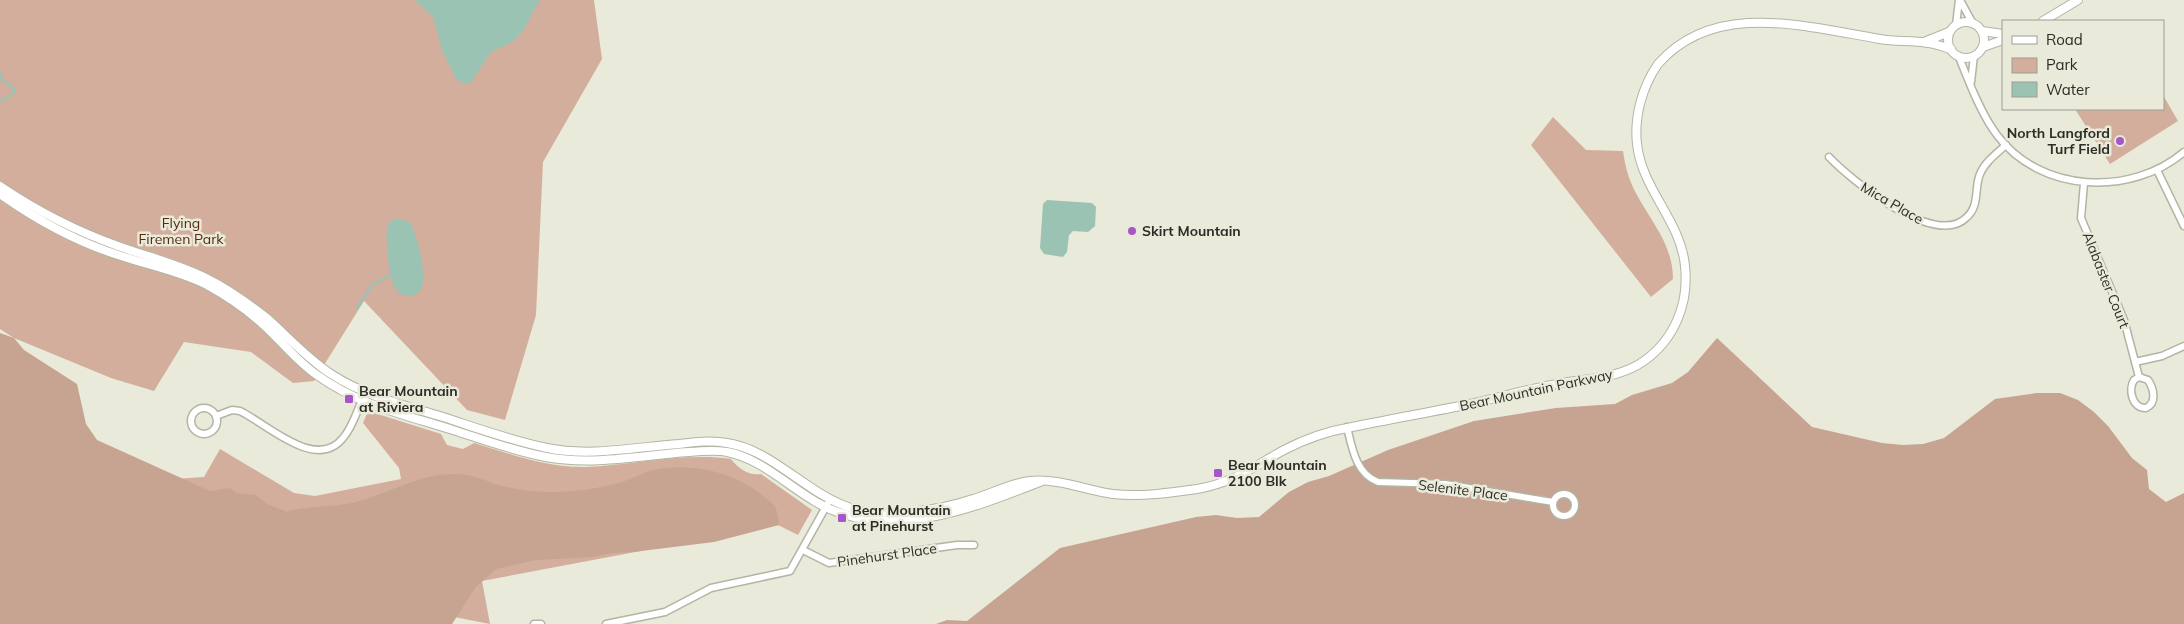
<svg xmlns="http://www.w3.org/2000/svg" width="2184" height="624" font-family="Mulish,sans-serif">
  <rect width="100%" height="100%" fill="#e9ead9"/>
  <g fill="#d3ae9d">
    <path d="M0,0H594L602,59L543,162L536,315L505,420L467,410L364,301L314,381L293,383L251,352L184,342L154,391L111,378L14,338L0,329Z"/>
    <path d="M2163,95L2178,121L2110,164L2075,109H2163Z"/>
    <path d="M1553,117L1586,150L1623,151C1625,166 1629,181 1637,195C1652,223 1673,245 1673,279L1651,297L1531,145Z"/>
    <path d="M368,411L441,434L447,445L463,449L474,443C510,454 548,468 586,467C632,465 686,452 731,459C739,469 749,476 761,474L812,510L798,535L778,525L482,581L490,624L444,615L159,480L204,477L220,449L294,493L315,496L401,479L399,468L363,423Z"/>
  </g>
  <g fill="#c7a391">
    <path d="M0,333L14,338L24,350L77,384L86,424L97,440L210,491L230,488L237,493L256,495L267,504L287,512C292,508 335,506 347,504C384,497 417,473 455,474C469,474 482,479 495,484C516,490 537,493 559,492C579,491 602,488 622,482C637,477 649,469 665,468C698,464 739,474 764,497C767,499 773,503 775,507C778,512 778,520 779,525L714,542L633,552L612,553L593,557L536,560L496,569L475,588L452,624H0Z"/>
    <path d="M1717,338L1812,427L1882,443L1903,445L1923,444L1944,438L1995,399L2037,393H2060L2078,400L2094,412L2108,426L2132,458L2147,470L2149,489L2166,502L2184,493V624H936L947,620L967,621L1060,548L1196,517L1216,515L1237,518L1259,517L1289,492L1308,482L1329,476L1388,450L1474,421L1556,408L1615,404L1632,395L1672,383L1688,372Z"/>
  </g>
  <g fill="#9ac3b3">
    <path d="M415,0H540L524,29L514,41L491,52L470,83H463L456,79L442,50L433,17Z"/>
    <path d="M1047,200L1092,203L1096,207L1095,226L1088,232L1073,231L1069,235L1067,252L1063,257L1044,254L1040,248L1043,204Z"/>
    <path d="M398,218L411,223C417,238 429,276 420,291C418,294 414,295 410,296C391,297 389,270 388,256C387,244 385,234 389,222Z"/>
  </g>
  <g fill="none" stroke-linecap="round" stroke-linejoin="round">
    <g stroke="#9ac3b3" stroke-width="2.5">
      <path d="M0,72L2,80L11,85L14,89L13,94L0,101"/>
      <path d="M357,308L372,285L390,275"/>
    </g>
    <g stroke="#b3b4a4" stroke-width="9">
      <g id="minor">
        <path d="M1960,0L1972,22"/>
        <path d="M1956,25L1959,0"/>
        <path d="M1959,57C1969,82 1981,114 1997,135C2040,193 2131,197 2184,152"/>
        <path d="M1971,82L1974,56"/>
        <path d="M1829,157C1852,181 1936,249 1967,217C1980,205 1974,188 1980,174C1985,162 1997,153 2006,145"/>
        <path d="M2157,170L2184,226"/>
        <path d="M2084,183L2081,218L2124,320L2139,377"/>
        <path d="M2135,362L2162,356L2184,346"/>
        <path d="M2139,377L2148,380C2154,389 2157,403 2146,408C2132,409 2128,389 2134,380Z"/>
        <circle cx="204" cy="421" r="13"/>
        <path d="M216,416L232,410L240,411C267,424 316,472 343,438C353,427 357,410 364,396"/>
        <path d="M1347,427C1352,448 1356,474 1378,482L1445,484L1553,502"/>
        <circle cx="1564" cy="505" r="11"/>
        <path d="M803,550L829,563L957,545H974"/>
        <path d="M534,624H541"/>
        <path d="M606,624L665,612L711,588L790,571L828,503"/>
      </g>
    </g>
    <g stroke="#b3b4a4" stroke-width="10">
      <g id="tertiary">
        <path d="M2043,21L2078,0"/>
        <circle cx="1966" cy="40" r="18"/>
        <path d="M1982,31L2003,34"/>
        <path d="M1924,42L1949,32"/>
        <path d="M1983,47L2003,40"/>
        <path d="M0,186C37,211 76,231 118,246C148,257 179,264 208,279C230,290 249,304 268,319C289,338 308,359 331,374C366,397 405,405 443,417C477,428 512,441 547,448C590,457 636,447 679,444C695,442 711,440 727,443C774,450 808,496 854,509C886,518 941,510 973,499C991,494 1011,483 1030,481C1058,478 1085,490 1113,494C1141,497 1169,493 1197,489C1233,483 1253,467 1284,450C1305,439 1328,431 1352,427C1391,419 1431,412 1470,404C1497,398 1524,390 1552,385C1583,378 1617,380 1644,361C1675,339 1689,303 1685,266C1681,221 1642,190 1637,144C1634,117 1642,87 1658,64C1714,0 1803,26 1880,39C1896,42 1912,40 1928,43C1932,43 1947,48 1951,49"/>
        <path d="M0,194C38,221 77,242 121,256C151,266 179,271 207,285C229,297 249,311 267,328C284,344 298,362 317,375C358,405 406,415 453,430C484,440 514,451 546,457C588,465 634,457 676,453C693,452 711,449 727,452C760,458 788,486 816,502C886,543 971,509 1040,482"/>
      </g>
    </g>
    <use href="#minor" stroke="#fff" stroke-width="6"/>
    <use href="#tertiary" stroke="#fff" stroke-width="8"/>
  </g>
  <g fill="#a656c6" stroke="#e9ead9" stroke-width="2">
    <circle cx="2120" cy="141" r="5"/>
    <circle cx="1132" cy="231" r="5"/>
    <rect x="344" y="394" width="10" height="10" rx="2.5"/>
    <rect x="1213" y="468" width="10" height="10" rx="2.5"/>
    <rect x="837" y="513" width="10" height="10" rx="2.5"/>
  </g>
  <g text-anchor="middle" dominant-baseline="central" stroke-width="5" stroke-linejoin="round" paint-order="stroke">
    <g font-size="14" font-weight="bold" fill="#2c2d26" stroke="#e9ead9" text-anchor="start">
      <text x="2110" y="133" text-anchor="end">North Langford<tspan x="2110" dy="16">Turf Field</tspan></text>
      <text x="1142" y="231">Skirt Mountain</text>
      <text x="359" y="391">Bear Mountain<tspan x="359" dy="16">at Riviera</tspan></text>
      <text x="1228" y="465">Bear Mountain<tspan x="1228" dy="16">2100 Blk</tspan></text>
      <text x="852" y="510">Bear Mountain<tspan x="852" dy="16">at Pinehurst</tspan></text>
    </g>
    <g font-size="14" fill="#2c2d26" stroke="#e9ead9">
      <text transform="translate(1892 203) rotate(30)">Mica Place</text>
      <text transform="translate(2106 280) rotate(68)">Alabaster Court</text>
      <text transform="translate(1536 390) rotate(-12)">Bear Mountain Parkway</text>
      <text transform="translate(1463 490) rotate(7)">Selenite Place</text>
      <text transform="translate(887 555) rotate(-8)">Pinehurst Place</text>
    </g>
    <g font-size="14" fill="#58290e" stroke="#e9ead9">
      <text x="181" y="223">Flying<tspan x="181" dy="16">Firemen Park</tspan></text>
    </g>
  </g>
  <rect x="2002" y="20" width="162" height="90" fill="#e9ead9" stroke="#9d9e91"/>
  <rect x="2012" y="36" width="25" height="8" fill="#ffffff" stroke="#9d9e91"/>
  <text x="2046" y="45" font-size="15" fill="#2c2d26">Road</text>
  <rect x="2012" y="58" width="25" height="15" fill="#d3ae9d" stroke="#9d9e91"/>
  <text x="2046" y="70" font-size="15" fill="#2c2d26">Park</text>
  <rect x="2012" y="82" width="25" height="15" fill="#9ac3b3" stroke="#9d9e91"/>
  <text x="2046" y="95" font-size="15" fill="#2c2d26">Water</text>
</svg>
